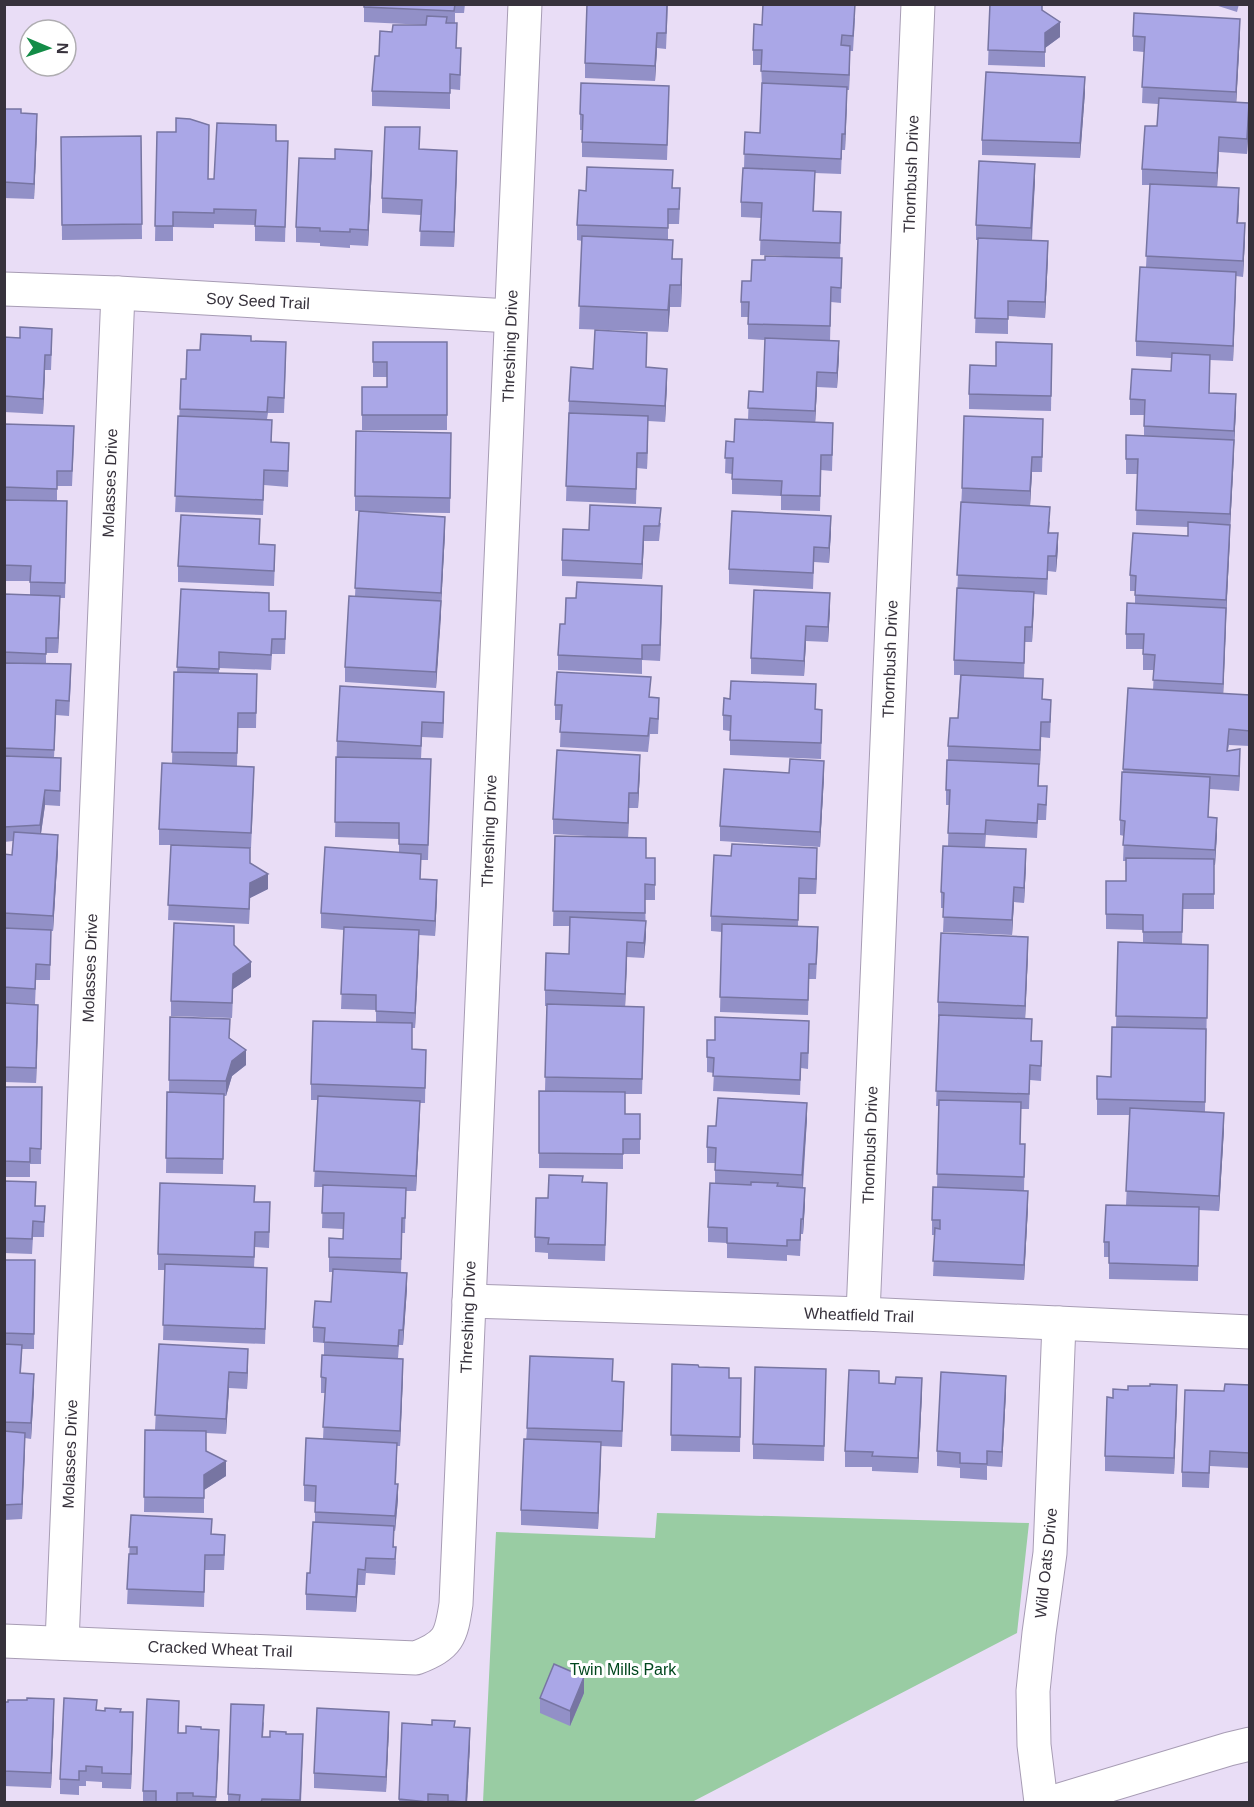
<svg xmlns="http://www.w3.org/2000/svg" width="1254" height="1807" font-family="Helvetica,sans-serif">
  <rect width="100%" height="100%" fill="#e9ddf6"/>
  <path fill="#99cca3" d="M657,1513L1029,1523L1017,1633L692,1802H483L496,1532L655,1538Z"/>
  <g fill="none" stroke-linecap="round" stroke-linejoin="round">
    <g stroke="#a79cb4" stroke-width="35">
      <g id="minor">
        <path d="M4,289L118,293L511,316"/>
        <path d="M469,1301L863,1314L1250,1332"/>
        <path d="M863,1314L918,4"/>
        <path d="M4,1641L416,1658C449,1645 451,1637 456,1604L525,4"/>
        <path d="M62,1643L118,293"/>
        <path d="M1041,1802L1034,1745L1033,1691L1039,1633L1050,1553L1059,1323"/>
      </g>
    </g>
    <g stroke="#a79cb4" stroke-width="35">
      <path id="tertiary" d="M1053,1802L1229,1749L1250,1744"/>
    </g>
    <use href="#minor" stroke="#fff" stroke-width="33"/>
    <use href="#tertiary" stroke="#fff" stroke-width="33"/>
  </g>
  <g fill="#9290c7">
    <path d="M364,4H465L464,13H455V23L456,48L461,63L460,90L450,89V109L372,106V91L379,56L392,32L426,25L364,22Z"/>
    <path d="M668,4L666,49L657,48L655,81L585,78V63Z"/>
    <path d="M990,4L1042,10L1060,37L1045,48V67L988,65Z"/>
    <path d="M1212,4H1239L1237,12Z"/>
    <path d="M855,18L853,51H850L849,90H847L845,150H842L841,174L815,173L814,211L841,228L840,258H842L841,303L831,302L830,341L839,356L837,388L817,387L815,422L833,438L832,471L821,470L820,511L781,510V496L732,494V474L725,473L726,441L734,442L748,420L749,391L763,392L765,340L748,339V317H741V302L751,281L765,260L809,257L760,255L761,218L741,217V202L744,168L745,132L760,133L762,86L761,65H753V50L762,25Z"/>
    <path d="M1240,34L1236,102L1249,118L1247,154L1219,152L1217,187L1239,204L1238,223L1245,238L1243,277L1236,276L1233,361L1210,360L1209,393L1236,409L1230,529L1223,694L1250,695V746L1229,745L1228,751L1240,765L1239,791L1210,789L1208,817L1217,833L1215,865H1214V909H1183L1182,944L1208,945L1205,1112L1224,1129L1219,1211L1199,1210L1198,1281L1109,1279V1257H1104V1242L1126,1205L1130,1115H1097V1099L1111,1077L1116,1027L1118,942L1143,943V930L1106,929V881H1126V861H1123L1124,836L1120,835V820L1123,772L1128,688L1153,690L1154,670H1143V649H1126V634L1135,604V591H1130V575L1188,536V527L1136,525L1137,474H1126V459L1144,436V415H1130V399L1171,371V358L1136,356V341L1146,267L1150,185H1142V169L1157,126L1158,104L1142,103L1144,52L1133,51V36Z"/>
    <path d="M1085,92L1080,158L982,155V140Z"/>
    <path d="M669,101L667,160L582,157V130H580V114Z"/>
    <path d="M4,109L21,113L37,129L34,199L4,198Z"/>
    <path d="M157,132L208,179H214L276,141H288L285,242L255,241V225L214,224V228L173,227V241H155Z"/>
    <path d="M141,136L142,239L62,240L61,137Z"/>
    <path d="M419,149L457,166L454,247L420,246L421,215L382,213V198Z"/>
    <path d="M335,159L372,166L368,246L350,245V248L320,246V243L296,242V227Z"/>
    <path d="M1035,180L1032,241L1048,256L1045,318L1008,316V334L975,333L978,240H976V225Z"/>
    <path d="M673,188L680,203L679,224H668V240L673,259L682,281L681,307H670L668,332L579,329L582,241L577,240V225Z"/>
    <path d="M4,337L52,344L51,370H45L43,414L4,412Z"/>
    <path d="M251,341L286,357L284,413H268L267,419L272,442L289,458L288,487L264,485L263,515L175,512L181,379H186L200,350Z"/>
    <path d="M373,342H447V430H362V387H387V377H373Z"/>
    <path d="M1052,344L1051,411L969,409V394L996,366Z"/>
    <path d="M647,348L646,367L667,384L665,422L648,421L647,469L637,468L636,504L566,501L569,401L593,369Z"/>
    <path d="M4,424L74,441L72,486H57V501H67L65,598H60L58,653H46V664L71,680L69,716L56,715L54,758L61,773L60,806L45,805L41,834L58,850L53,931H51L50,980H36L35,1004L4,1003V854L12,855L13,841L4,842V594L30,595V581H4Z"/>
    <path d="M451,433L450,513L361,512L445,532L436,688L345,682V667L355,596L359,511H355V496Z"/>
    <path d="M1043,434L1042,472H1032L1030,506L1050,522L1049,533L1058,548L1056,572L1048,571L1047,595L1034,594L1032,642H1025L1024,678L1042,699L1051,715L1050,738L1041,737L1040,765H1039L1038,786L1047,801L1046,820H1038L1037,838L986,835L985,847L1026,864L1024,903L1014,902L1012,935L943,932L944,908H941V892L948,846L949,805H946V790L948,760V746L958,718L960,675H954V660L962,488Z"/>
    <path d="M661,523L659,541H644L642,579L562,576V560L589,530Z"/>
    <path d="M831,531L829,563L814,562L813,589L729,584V569Z"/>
    <path d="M275,560L274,586L178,582V566Z"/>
    <path d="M181,589L269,611L286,626L285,654H272L271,670L219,668V673L257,674L256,728H238L237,766L254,782L251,848L180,845L250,863L268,889L250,898L249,924L168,920L171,845H159V829L172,764L174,672H177Z"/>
    <path d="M662,601L660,661L642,660V674L558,670V655L565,624Z"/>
    <path d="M830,609L828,642L806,641L804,676L751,674V658Z"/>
    <path d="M650,697L659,713L658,734H650L648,752L560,747L561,720H555V705Z"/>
    <path d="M444,707L443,738L422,737L421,759H431L428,860H421L420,879L437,895L435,936L419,935L415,1028H412V1049L426,1050L425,1103H420L416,1191H406L405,1233H402L401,1273L407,1288L403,1345H399L398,1358L403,1374L400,1446H397L396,1484L398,1499L395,1531H394V1547L396,1562L395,1575L366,1573L365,1585H358L356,1612L306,1610V1594L310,1573L315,1522V1502L304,1501V1485L323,1439L325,1393H321V1377L324,1355V1343L313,1342V1327L331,1302L333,1272H329V1238L343,1239V1229L322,1228L323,1187H314L318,1100H311V1084L376,1022V1010L341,1009L344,930L321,928V913L399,852V839L335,837L337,741Z"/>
    <path d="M816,709L822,725L821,759L730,755V731L723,730V715Z"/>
    <path d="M640,770L638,808H629L628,837L646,858H655V900H645L646,936L644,958L627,957L625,1006L644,1022L642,1094H625V1114H640V1154H623V1169L539,1168V1091H545L547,1006H545V990L569,954L570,926H553L555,836L605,837L553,834V819Z"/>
    <path d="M824,776L820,847L720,841V826Z"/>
    <path d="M817,863L816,894H799L798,926L818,942L816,979H809L808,1015L720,1012L722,932L711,931V916Z"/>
    <path d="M1028,953L1025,1019L1032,1041L1042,1056L1041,1081L1030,1080L1029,1109H1021L1020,1144H1025L1024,1191L1028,1207L1024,1280L933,1276L935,1235H932V1220L937,1187L939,1106H936L939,1017H938V1002Z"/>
    <path d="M251,977L233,989L232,1018L171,1016V1001Z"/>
    <path d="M4,1003L38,1020L36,1083L4,1082Z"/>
    <path d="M170,1017L230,1038L246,1065L232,1076L226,1096H224L223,1174L166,1173L167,1092H169Z"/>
    <path d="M809,1036L808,1069L801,1068L800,1095L713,1091L714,1073L707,1072V1057Z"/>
    <path d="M4,1087H42L41,1164H30V1177H4Z"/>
    <path d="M807,1118L803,1187L805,1203L803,1234H801L800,1256L787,1255V1261L727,1258V1243L708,1242V1227L715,1183V1163H707V1147L716,1126Z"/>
    <path d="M4,1181L36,1206H45L44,1237H33L32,1254L4,1253Z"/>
    <path d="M583,1182L607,1198L605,1261L548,1259V1253L535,1252V1237L548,1198Z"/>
    <path d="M255,1202L270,1217L269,1248L255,1247L254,1267L267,1283L265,1344L163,1340L165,1270H158V1254Z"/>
    <path d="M4,1260H35L34,1349H22L21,1373L34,1389L31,1439L25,1438L22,1519L4,1520Z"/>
    <path d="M159,1344L248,1365L247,1389L229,1388L226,1434L206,1433V1451L226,1476L204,1490V1513L144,1512L145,1430L167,1431L155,1430Z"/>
    <path d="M672,1364L699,1367L729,1378H741L740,1452L671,1451Z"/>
    <path d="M613,1382L624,1397L622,1447L601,1446L598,1529L521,1525V1510L527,1428Z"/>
    <path d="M879,1383L922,1393L918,1473L872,1471V1467H845V1451Z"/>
    <path d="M826,1384L824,1461L753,1459V1444Z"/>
    <path d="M1250,1385V1468L1210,1466L1209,1488L1182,1487V1472L1224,1391Z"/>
    <path d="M1150,1386L1177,1400L1174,1474L1105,1471V1456L1113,1398L1128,1390Z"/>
    <path d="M1006,1391L1002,1467L987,1466V1480L960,1478V1468L937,1466V1451Z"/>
    <path d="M131,1515L212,1534L225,1550L224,1570H205L204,1607L127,1604Z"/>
    <path d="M584,1693L570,1726L540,1713V1698Z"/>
    <path d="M4,1702L54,1715L51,1788L4,1786Z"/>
    <path d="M97,1710L120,1712L133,1727L131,1789L102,1788V1782L86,1781V1786H79V1795L60,1794V1779Z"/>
    <path d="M264,1721L263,1737H270L286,1734L303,1750L301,1803H228V1794Z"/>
    <path d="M402,1723L455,1727L470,1743L467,1803H399Z"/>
    <path d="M389,1727L386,1792L314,1788V1773Z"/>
    <path d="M201,1729L219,1745L216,1803H143V1791L179,1733H186Z"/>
  </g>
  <g fill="#7775a2">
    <path d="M1240,19V34L1236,108V92Z"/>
    <path d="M1060,22V37L1045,48V67V33Z"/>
    <path d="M657,33V48L655,81V66Z"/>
    <path d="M850,46V61L849,90V75Z"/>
    <path d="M1085,77V92L1080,158V143Z"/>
    <path d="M847,87V102L845,150V134Z"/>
    <path d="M1249,103V118L1247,154V139Z"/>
    <path d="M37,114V129L34,199V184Z"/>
    <path d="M1219,137V152L1217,188V173Z"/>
    <path d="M372,151V166L368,246V230Z"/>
    <path d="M457,151V166L454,247V232Z"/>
    <path d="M1035,164V180L1031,243V228Z"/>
    <path d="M1239,188V204L1237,238V223Z"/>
    <path d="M1245,223V238L1243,277V261Z"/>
    <path d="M1048,241V256L1045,318V302Z"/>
    <path d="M682,259V281L681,307V285Z"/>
    <path d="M1236,272V287L1233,361V346Z"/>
    <path d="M670,285V307L668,332V310Z"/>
    <path d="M839,341V356L837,388V373Z"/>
    <path d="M45,355V370L43,414V399Z"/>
    <path d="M667,369V384L665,422V406Z"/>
    <path d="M817,372V387L815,426V411Z"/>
    <path d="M1236,394V409L1234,446V431Z"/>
    <path d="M648,416V431L647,469V453Z"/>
    <path d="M1234,440V455L1230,529V514Z"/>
    <path d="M1032,457V472L1030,506V491Z"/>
    <path d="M831,516V531L829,563V548Z"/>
    <path d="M445,517V532L441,608V593Z"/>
    <path d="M1230,525V540L1226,615V600Z"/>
    <path d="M644,526V541L642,579V564Z"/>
    <path d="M1058,533V548L1056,572V556Z"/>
    <path d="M662,586V601L660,661V645Z"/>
    <path d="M1034,592V607L1032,642V627Z"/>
    <path d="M830,593V609L828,642V627Z"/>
    <path d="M60,596V612L58,653V638Z"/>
    <path d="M441,601V616L436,688V672Z"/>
    <path d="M1226,608V623L1223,699V684Z"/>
    <path d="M806,626V641L804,676V661Z"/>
    <path d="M444,692V707L443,738V723Z"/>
    <path d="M1041,722V737L1040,765V750Z"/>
    <path d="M1240,749V765L1239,791V776Z"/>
    <path d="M640,755V770L638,808V793Z"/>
    <path d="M824,761V776L820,847V832Z"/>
    <path d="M45,790V805L40,840V825Z"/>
    <path d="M629,793V808L628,838V823Z"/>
    <path d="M1217,818V833L1215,865V850Z"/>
    <path d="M58,835V850L53,931V916Z"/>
    <path d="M817,848V863L816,894V879Z"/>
    <path d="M1026,849V864L1024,903V888Z"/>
    <path d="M268,874V889L250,898L249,924L250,883Z"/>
    <path d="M437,880V895L435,936V921Z"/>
    <path d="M1014,887V902L1012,935V920Z"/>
    <path d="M646,921V936L644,958V943Z"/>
    <path d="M419,930V946L415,1028V1013Z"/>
    <path d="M1028,937V953L1025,1021V1006Z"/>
    <path d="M627,942V957L625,1009V994Z"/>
    <path d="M251,962V977L233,989L232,1018L233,974Z"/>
    <path d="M38,1005V1020L36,1083V1068Z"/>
    <path d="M246,1050V1065L232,1076L226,1096V1081L232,1061Z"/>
    <path d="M420,1101V1116L416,1191V1176Z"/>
    <path d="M807,1103V1118L802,1191V1175Z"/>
    <path d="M1224,1113V1129L1219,1211V1196Z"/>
    <path d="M805,1188V1203L803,1234V1219Z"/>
    <path d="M1028,1191V1207L1024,1280V1265Z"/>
    <path d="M407,1273V1288L403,1345V1330Z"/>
    <path d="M248,1349V1365L247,1389V1373Z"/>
    <path d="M403,1359V1374L400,1446V1431Z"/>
    <path d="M229,1372V1388L226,1434V1419Z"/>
    <path d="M34,1374V1389L31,1439V1423Z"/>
    <path d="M1006,1376V1391L1002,1467V1452Z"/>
    <path d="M922,1378V1393L918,1473V1458Z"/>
    <path d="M1177,1385V1400L1174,1474V1458Z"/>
    <path d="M25,1433V1448L22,1519V1504Z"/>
    <path d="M601,1442V1458L598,1529V1513Z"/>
    <path d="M226,1461V1476L204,1490V1513V1475Z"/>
    <path d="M398,1484V1499L395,1531V1516Z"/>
    <path d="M358,1569V1585L356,1612V1597Z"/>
    <path d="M584,1677V1693L570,1726V1711Z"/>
    <path d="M54,1699V1715L51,1788V1773Z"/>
    <path d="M133,1712V1727L131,1789V1774Z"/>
    <path d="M389,1712V1727L386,1792V1777Z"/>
    <path d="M470,1728V1743L467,1803L466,1802Z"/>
    <path d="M219,1730V1745L216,1803Z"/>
  </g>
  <g fill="#aaa7e7" stroke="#7775a2" stroke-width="1.5">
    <path d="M364,4H455L454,11L364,7Z"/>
    <path d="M587,4H667L666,33H657L655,66L585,63Z"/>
    <path d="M763,4H855L853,36L842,35L841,45L850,46L849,75L761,71L762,50H753L754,24L762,25Z"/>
    <path d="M990,4H1042V10L1060,22L1045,33V52L988,50Z"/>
    <path d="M1134,13L1240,19L1236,92L1142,87L1145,37L1133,36Z"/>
    <path d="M427,16L447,17L446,23H457L456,48H461L460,75L450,74V93L372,91L375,56H379L380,31L392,32L393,25H426Z"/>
    <path d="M986,72L1085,77L1080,143L982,140Z"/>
    <path d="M581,83L669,86L667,145L582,142L583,115L580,114Z"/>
    <path d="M762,83L847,87L845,134H842L841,159L744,154L745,132L760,133Z"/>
    <path d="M1159,98L1249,103L1247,139L1219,137L1217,173L1142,169L1145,126H1157Z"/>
    <path d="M4,109H21V113L37,114L34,184L4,182Z"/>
    <path d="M176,118L190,119L209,125L208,179H214L217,123L276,125V141H288L285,227L255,226L256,210L214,209V213L173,212V226H155L157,132H176Z"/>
    <path d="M385,127H420L419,149L457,151L454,232L420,231L422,200L382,198Z"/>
    <path d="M141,136L142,224L62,225L61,137Z"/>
    <path d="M335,149L372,151L368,230L350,229V232L320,231V228L296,227L299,158L335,159Z"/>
    <path d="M979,161L1035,164L1031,228L976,225Z"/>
    <path d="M587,167L673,170L672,188H680L679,209H668V228L577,225L579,190L586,191Z"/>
    <path d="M743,168L815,171L813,211L841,212L840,243L760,240L762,203L741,202Z"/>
    <path d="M1150,184L1239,188L1237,223H1245L1243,261L1146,256Z"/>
    <path d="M582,236L673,240L672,259H682L681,285H670L668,310L579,306Z"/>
    <path d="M978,238L1048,241L1045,302L1008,301V319L975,318Z"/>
    <path d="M765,256L842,258L841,288L831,287L830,326L748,324L749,302H741L742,281H751L752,260H765Z"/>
    <path d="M1140,267L1236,272L1233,346L1136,341Z"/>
    <path d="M20,327L52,329L51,355H45L43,399L4,396V337L20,338Z"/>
    <path d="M595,330L647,333L646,367L667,369L665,406L569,401L571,367L593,369Z"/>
    <path d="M201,334L251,336V341L286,342L284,398L268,397L267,412L180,409L181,379H186L187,350H200Z"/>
    <path d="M765,338L839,341L837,373L817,372L815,411L748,408L749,391L763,392Z"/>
    <path d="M373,342H447V415H362V387H387V362H373Z"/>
    <path d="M996,342L1052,344L1051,396L969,394L970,365L996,366Z"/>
    <path d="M1172,353L1210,355L1209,393L1236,394L1234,431L1144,426L1145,400L1130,399L1132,369L1171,371Z"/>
    <path d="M569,413L648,416L647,453H637L636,489L566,486Z"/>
    <path d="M178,416L272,420L271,442L289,443L288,471L264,470L263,500L175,496Z"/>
    <path d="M964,416L1043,419L1042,457H1032L1030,491L962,488Z"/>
    <path d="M735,419L833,423L832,455H821L820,496L781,495L782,481L732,479L733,458H725L726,441L734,442Z"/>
    <path d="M4,424L74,426L72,471H57V489L4,487Z"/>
    <path d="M356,431L451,433L450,498L355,496Z"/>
    <path d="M1126,435L1234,440L1230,514L1136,510L1138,459H1126Z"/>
    <path d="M4,500L67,501L65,583L30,582L31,566L4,565Z"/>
    <path d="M961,502L1050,507L1048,533H1058L1056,556H1048L1047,579L957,575Z"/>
    <path d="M590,505L661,508L659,526H644L642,564L562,560L563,529L589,530Z"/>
    <path d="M359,511L445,517L441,593L355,588Z"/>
    <path d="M732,511L831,516L829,548L814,547L813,573L729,569Z"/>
    <path d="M181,515L260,519L259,544L275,545L274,571L178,566Z"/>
    <path d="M1188,522L1230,525L1226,600L1135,595L1136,576L1130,575L1133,533L1188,536Z"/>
    <path d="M577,582L662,586L660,645H642V659L558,655L560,624H565L566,598H576Z"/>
    <path d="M957,588L1034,592L1032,627H1025L1024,663L954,660Z"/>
    <path d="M181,589L269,593V611H286L285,639H272L271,655L219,652V669L177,667Z"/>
    <path d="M754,590L830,593L828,627L806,626L804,661L751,658Z"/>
    <path d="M4,594L60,596L58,638H46V654L4,652Z"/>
    <path d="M349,596L441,601L436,672L345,667Z"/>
    <path d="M1127,603L1226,608L1223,684L1153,680L1155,655L1143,654L1144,634H1126Z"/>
    <path d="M4,663L71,664L69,701L56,700L54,750L4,748Z"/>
    <path d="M174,672L257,674L256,713H238L237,753L172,752Z"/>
    <path d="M557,672L651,677L649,697L659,698L658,719L650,718L648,736L560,732L562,705H555Z"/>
    <path d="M961,675L1043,679L1042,699L1051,700L1050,722H1041L1040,750L948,746L950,718H958Z"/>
    <path d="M731,681L816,684L815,709L822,710L821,743L730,740L731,716L723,715L724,698L730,699Z"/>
    <path d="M340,686L444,692L443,723L422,722L421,746L337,741Z"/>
    <path d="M1128,688L1250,695V731L1229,729L1227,751L1240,749L1239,776L1123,769Z"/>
    <path d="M557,750L640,755L638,793H629L628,823L553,819Z"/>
    <path d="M4,756L61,758L60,791L45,790L40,825L4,827Z"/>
    <path d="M336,757L431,759L428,845L399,844V823L335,822Z"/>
    <path d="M790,759L824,761L820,832L720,826L724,769L789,773Z"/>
    <path d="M947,760L1039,764L1038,786H1047L1046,805L1038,804L1037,823L986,820L985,834L948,833L950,790H946Z"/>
    <path d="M162,763L254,767L251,833L159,829Z"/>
    <path d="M1122,772L1210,777L1208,817L1217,818L1215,850L1123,845L1125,821L1120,820Z"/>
    <path d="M14,832L58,835L53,916L4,913V854L12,855Z"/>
    <path d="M555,836L646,838V858H655V885L645,884V913L553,911Z"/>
    <path d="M732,844L817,848L816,879L799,878L798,920L711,916L714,855L731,856Z"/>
    <path d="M171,845L250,848V863L268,874L250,883L249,909L168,905Z"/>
    <path d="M943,846L1026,849L1024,888L1014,887L1012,920L943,917L944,893L941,892Z"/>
    <path d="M325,847L421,854L420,879L437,880L435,921L321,913Z"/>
    <path d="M1126,858L1214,859V894H1183L1182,932H1143V915L1106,914V881H1126Z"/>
    <path d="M570,917L646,921L644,943L627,942L625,994L545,990L546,953L569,954Z"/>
    <path d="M174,923L234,926V945L251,962L233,974L232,1003L171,1001Z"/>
    <path d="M722,924L818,927L816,964H809L808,1000L720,997Z"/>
    <path d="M344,927L419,930L415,1013L376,1011V995L341,994Z"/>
    <path d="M4,928L51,930L50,965L36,964L35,989L4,987Z"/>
    <path d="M941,933L1028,937L1025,1006L938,1002Z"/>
    <path d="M1118,942L1208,945L1207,1018L1116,1016Z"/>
    <path d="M4,1003L38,1005L36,1068L4,1067Z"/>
    <path d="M547,1004L644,1007L642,1079L545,1077Z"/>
    <path d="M939,1015L1032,1019L1031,1041H1042L1041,1066L1030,1065L1029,1094L936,1091Z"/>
    <path d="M170,1017L230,1019L229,1038L246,1050L232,1061L226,1081L169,1080Z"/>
    <path d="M715,1017L809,1021L808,1053H801L800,1080L713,1076L714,1058L707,1057V1040H715Z"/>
    <path d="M313,1021L412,1023V1049L426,1050L425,1088L311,1084Z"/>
    <path d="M1112,1027L1206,1029L1205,1102L1097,1099V1076L1111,1077Z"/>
    <path d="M4,1087H42L41,1149L30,1148V1162L4,1161Z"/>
    <path d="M539,1091L625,1092V1114H640V1139H623V1154L539,1153Z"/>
    <path d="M167,1092L224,1094L223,1159L166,1158Z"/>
    <path d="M318,1096L420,1101L416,1176L314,1171Z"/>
    <path d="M718,1098L807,1103L802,1175L715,1170L716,1148L707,1147L708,1126H716Z"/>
    <path d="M939,1100L1021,1102L1020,1144H1025L1024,1177L937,1174Z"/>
    <path d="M1130,1108L1224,1113L1219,1196L1126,1191Z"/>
    <path d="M549,1175L583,1176L582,1182L607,1183L605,1245L548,1244L549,1238L535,1237L536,1198H548Z"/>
    <path d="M4,1181L36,1182L35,1206H45L44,1222L33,1221L32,1239L4,1238Z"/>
    <path d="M751,1182L778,1183L777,1186L805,1188L803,1219H801L800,1240H787V1246L727,1243V1228L708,1227L710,1183L751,1185Z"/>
    <path d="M160,1183L255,1186L254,1202H270L269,1232H255L254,1257L158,1254Z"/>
    <path d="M323,1185L406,1188L405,1218H402L401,1259L329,1257V1238L343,1239L344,1213H322Z"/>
    <path d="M933,1187L1028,1191L1024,1265L933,1261L935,1228L940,1229V1220H932Z"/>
    <path d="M1106,1205L1199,1207L1198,1266L1109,1263V1242H1104Z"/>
    <path d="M4,1260H35L34,1334L4,1333Z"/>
    <path d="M165,1264L267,1268L265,1329L163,1325Z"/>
    <path d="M333,1269L407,1273L403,1330H399L398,1346L324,1342L325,1328L313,1327L315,1301L331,1302Z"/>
    <path d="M4,1344L22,1345L20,1373L34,1374L31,1423L4,1422Z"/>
    <path d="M159,1344L248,1349L247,1373L229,1372L226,1419L155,1415Z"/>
    <path d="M322,1355L403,1359L400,1431L323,1427L326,1378L321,1377Z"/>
    <path d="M530,1356L613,1359L612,1381L624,1382L622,1431L527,1428Z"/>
    <path d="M672,1364L698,1365L699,1367L729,1368V1378H741L740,1437L671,1435Z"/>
    <path d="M755,1367L826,1369L824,1446L753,1444Z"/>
    <path d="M849,1370L879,1371V1383L895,1384L896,1377L922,1378L918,1458L872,1456L873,1452L845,1451Z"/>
    <path d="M941,1372L1006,1376L1002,1452L987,1451V1464L960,1463V1453L937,1451Z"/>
    <path d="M1150,1384L1177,1385L1174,1458L1105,1456L1107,1397L1113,1398V1389L1128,1390V1386H1150Z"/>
    <path d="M1225,1384L1250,1385V1453L1210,1451L1209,1473L1182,1472L1185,1390L1224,1391Z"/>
    <path d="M145,1430L206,1431V1451L226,1461L204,1475V1498L144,1497Z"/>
    <path d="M4,1431L25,1433L22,1504L4,1505Z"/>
    <path d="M306,1438L397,1443L395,1484H398L395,1516L315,1512L316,1486L304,1485Z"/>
    <path d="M524,1439L601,1442L598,1513L521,1510Z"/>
    <path d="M131,1515L212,1519L211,1534L225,1535L224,1555H205L204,1592L127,1589L129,1554H137V1547H129Z"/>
    <path d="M313,1522L394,1526L393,1547H396L395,1559L366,1558L365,1570L358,1569L356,1597L306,1594L307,1573H310Z"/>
    <path d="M554,1664L584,1677L570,1711L540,1698Z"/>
    <path d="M27,1698L54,1699L51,1773L4,1771V1702H8V1700H27Z"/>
    <path d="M64,1698L97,1700L96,1710L105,1711V1708L121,1709L120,1712H133L131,1774L102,1773V1767L86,1766V1771H79V1780L60,1779Z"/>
    <path d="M147,1699L179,1701L178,1733H186V1726L201,1727V1729L219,1730L216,1797L193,1796V1793H177V1803L156,1802V1791H143Z"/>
    <path d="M231,1704L264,1705L262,1737H270V1731L286,1732V1734H303L300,1800L262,1799L261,1803H239L240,1795L228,1794Z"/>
    <path d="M317,1708L389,1712L386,1777L314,1773Z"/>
    <path d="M432,1720L455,1721L454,1727L470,1728L466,1802L448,1801V1795L428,1794V1802L399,1799L402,1723L432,1725Z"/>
  </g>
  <g text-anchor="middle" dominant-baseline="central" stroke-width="6" stroke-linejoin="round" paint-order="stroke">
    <g font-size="16" fill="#37323c" stroke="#fff">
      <text transform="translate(911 174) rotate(-88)">Thornbush Drive</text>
      <text transform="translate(258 301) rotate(3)">Soy Seed Trail</text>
      <text transform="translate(510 346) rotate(-88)">Threshing Drive</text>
      <text transform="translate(110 483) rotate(-88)">Molasses Drive</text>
      <text transform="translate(890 659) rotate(-88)">Thornbush Drive</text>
      <text transform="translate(489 831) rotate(-88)">Threshing Drive</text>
      <text transform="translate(90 968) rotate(-88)">Molasses Drive</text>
      <text transform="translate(870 1145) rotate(-88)">Thornbush Drive</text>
      <text transform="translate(859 1315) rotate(2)">Wheatfield Trail</text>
      <text transform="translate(468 1317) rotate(-88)">Threshing Drive</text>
      <text transform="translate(70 1454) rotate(-88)">Molasses Drive</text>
      <text transform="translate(1046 1563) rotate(-84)">Wild Oats Drive</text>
      <text transform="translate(220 1649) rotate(2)">Cracked Wheat Trail</text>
    </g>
    <g font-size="16" fill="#00471d" stroke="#fff">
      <text x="623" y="1669">Twin Mills Park</text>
    </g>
  </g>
  <rect width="1254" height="1807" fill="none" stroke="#37323c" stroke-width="12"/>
  <g transform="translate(48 48) rotate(92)"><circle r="28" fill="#ffffff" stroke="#afadb1" stroke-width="1.5"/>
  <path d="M0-4.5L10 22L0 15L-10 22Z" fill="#138c47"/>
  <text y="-9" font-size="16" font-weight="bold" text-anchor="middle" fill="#37323c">N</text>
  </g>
</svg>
